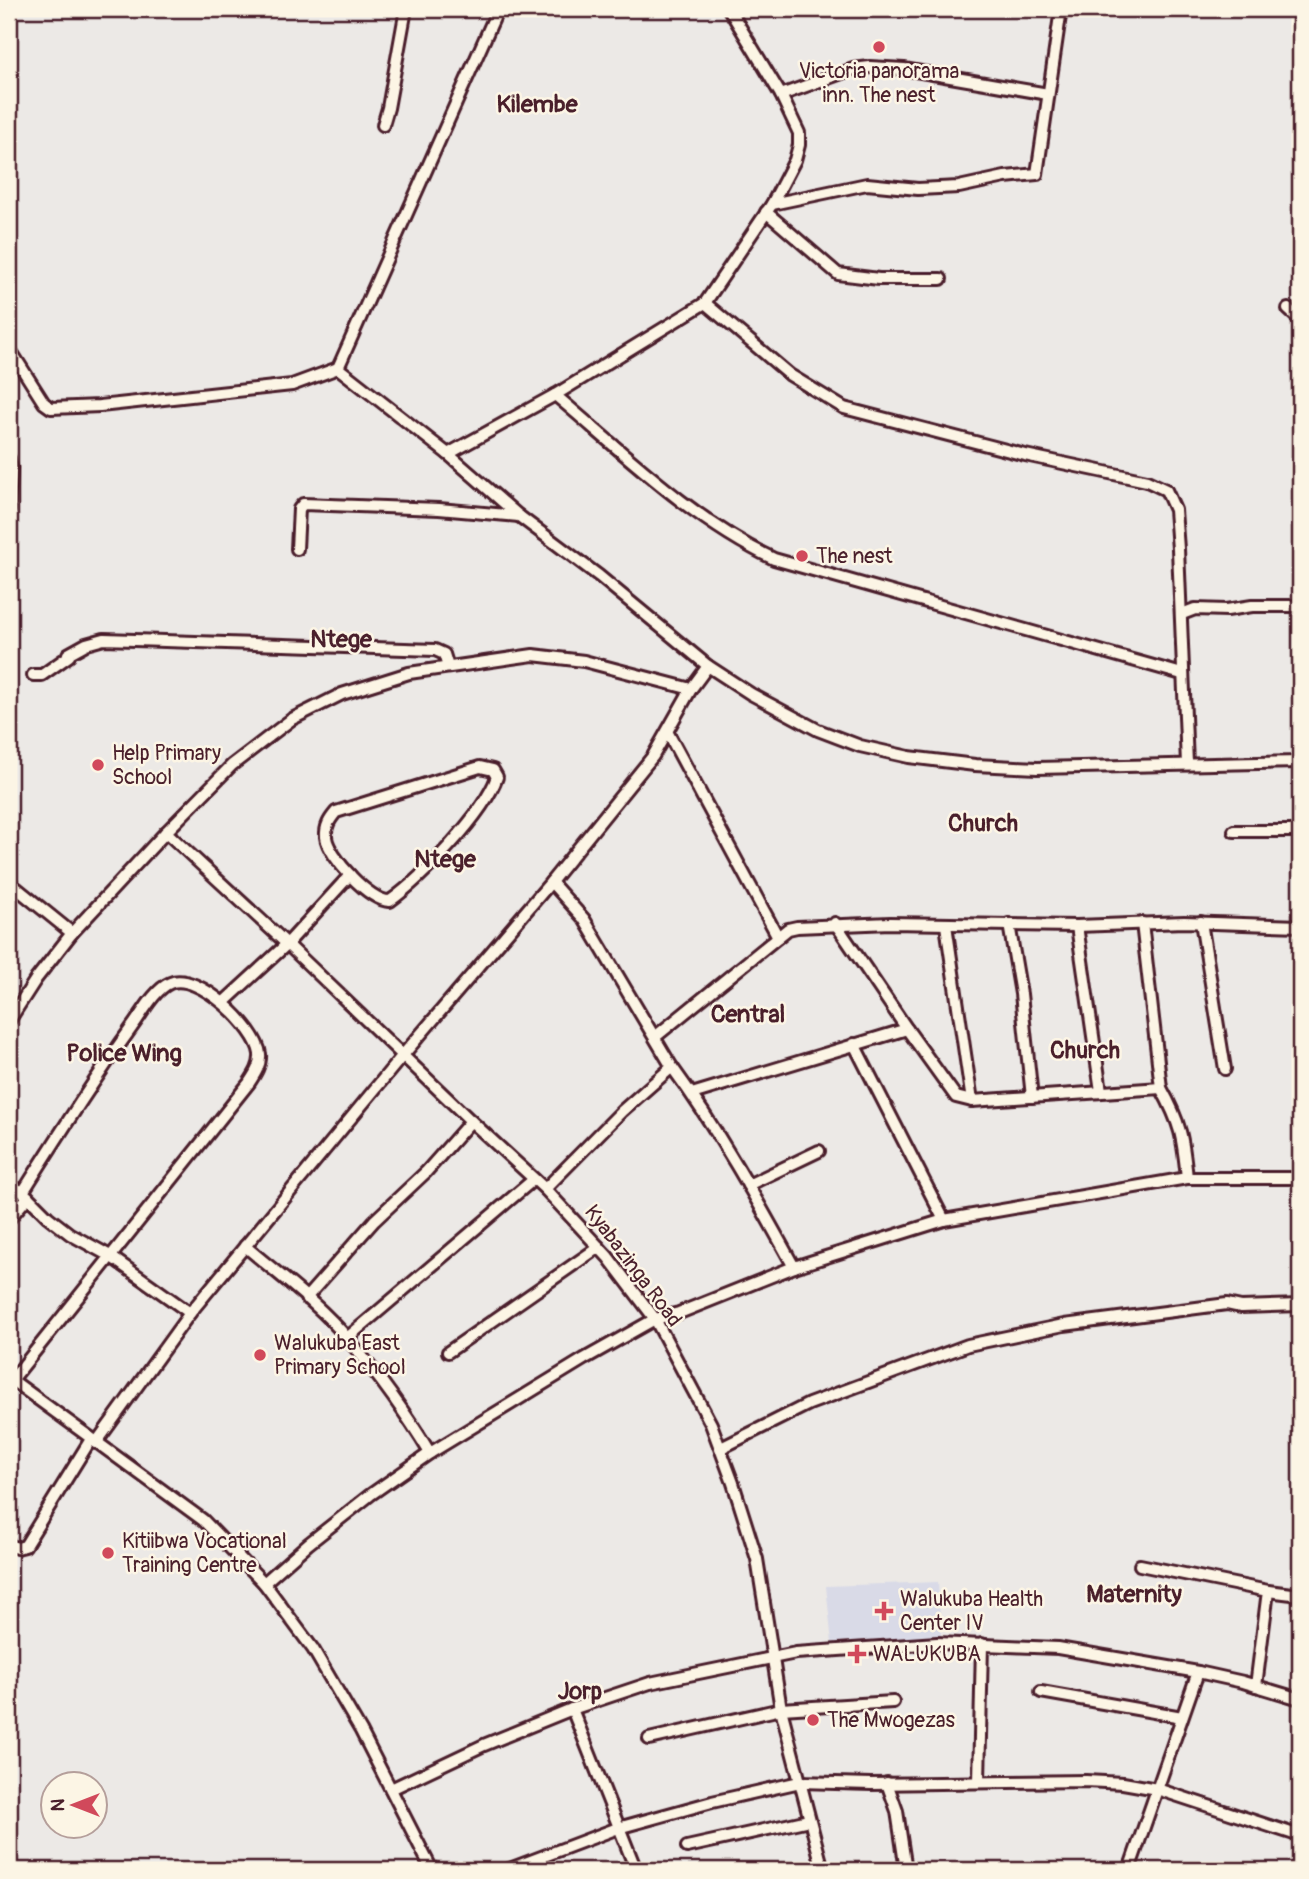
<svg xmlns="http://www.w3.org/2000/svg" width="1309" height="1879" font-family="Pangolin,sans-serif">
  <rect width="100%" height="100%" fill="#ece9e6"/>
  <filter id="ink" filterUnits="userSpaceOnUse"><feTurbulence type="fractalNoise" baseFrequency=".0143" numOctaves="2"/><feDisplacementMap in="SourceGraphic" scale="14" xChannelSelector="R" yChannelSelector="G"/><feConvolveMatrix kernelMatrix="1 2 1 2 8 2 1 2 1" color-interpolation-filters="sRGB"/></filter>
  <g filter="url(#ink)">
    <path fill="#d9dae7" d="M938,1582L941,1636L832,1643L826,1586Z"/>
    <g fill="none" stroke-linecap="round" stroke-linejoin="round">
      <g stroke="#4a1f2b" stroke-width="16">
        <g id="minor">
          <path d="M498,9L338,368L448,454L519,516L599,576L708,666L751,694L818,730L860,746L909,757L975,765L1037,768L1300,762"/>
          <path d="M781,95L853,69L870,67L904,69L1048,94"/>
          <path d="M383,125L388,108L406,9"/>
          <path d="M772,204L867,184L918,189L959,187L1005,177L1037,174L1061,9"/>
          <path d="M766,212L838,274L879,279H941"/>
          <path d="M705,303L790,375L844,408L1025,455L1147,481L1166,490L1175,510L1178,549L1187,764"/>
          <path d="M1288,309L1300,320"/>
          <path d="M9,348L44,403L51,408L100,406L292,385L338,368"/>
          <path d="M555,395C624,453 692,520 774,559L1182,674"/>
          <path d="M448,454L555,395L705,303L772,204L795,160L799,145V133L781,95L729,9"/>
          <path d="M9,458L11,468L9,511"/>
          <path d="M297,549L299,509L303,504L439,509L519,516"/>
          <path d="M1182,614L1195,609L1227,610L1252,606H1300"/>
          <path d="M33,675H42L69,656L68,654L86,644L104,639L435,650L444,654L448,667"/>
          <path d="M668,733L778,937"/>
          <path d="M480,767L493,770L497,777C484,814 422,878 390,901C370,902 328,856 326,837C325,826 330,819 336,812Z"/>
          <path d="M1234,831H1291L1300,829"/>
          <path d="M166,832L287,944L471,1121L545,1189L608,1257L655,1319L711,1424L733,1483L757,1559L781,1709L823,1870"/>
          <path d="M9,882L72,933"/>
          <path d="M1201,922L1225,1069"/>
          <path d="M835,923L907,1029L956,1097L972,1101L1161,1088C1181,1124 1183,1138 1187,1178"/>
          <path d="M1142,923L1161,1088"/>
          <path d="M1009,924L1021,994L1032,1097"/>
          <path d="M946,925L972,1101"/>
          <path d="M1077,926L1101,1091"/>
          <path d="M224,1002L287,944L350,875"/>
          <path d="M9,1021L36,979L72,933L166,832L232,765L292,719L342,694L409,673L533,655L584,661L691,689"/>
          <path d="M655,1037L788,929L797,927L890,923L1077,926L1184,922L1300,926"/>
          <path d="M854,1044L944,1220"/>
          <path d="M672,1067C718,1130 756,1198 794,1267"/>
          <path d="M692,1094L907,1029"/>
          <path d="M9,1185L23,1192L48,1217L70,1234L110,1256L190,1313"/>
          <path d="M748,1185L819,1151"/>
          <path d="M545,1189L622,1111L672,1067L584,919L551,882"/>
          <path d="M9,1219L28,1197"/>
          <path d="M245,1246C280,1276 319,1304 348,1339C378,1375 406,1413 430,1453"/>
          <path d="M306,1298L374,1221L426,1172L471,1121"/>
          <path d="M347,1338L533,1180"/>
          <path d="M448,1352L599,1247"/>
          <path d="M9,1378L203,1520L264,1583L313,1649L361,1731L432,1870"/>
          <path d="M12,1380L249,1083C255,1074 261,1065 260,1054C257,1028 198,971 170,983C154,990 142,1014 132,1027C93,1081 58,1136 23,1192"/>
          <path d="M96,1443L190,1313L403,1055L551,882L653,756L691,689L708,666"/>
          <path d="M721,1448L809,1404L968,1345L1064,1325L1181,1310L1227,1304L1241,1307L1300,1305"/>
          <path d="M9,1545L17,1548L25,1546L91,1439"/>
          <path d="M1140,1565L1268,1591L1256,1686"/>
          <path d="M264,1583L308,1544L370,1495L430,1453L584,1359L655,1319L679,1313L794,1267L944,1220L1187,1178H1300"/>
          <path d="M1268,1591L1300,1595"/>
          <path d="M1041,1692L1182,1717"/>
          <path d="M572,1709L636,1870"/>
          <path d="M649,1739L781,1709L893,1702"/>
          <path d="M979,1782L982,1644"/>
          <path d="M887,1783L897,1811L906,1870"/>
          <path d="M391,1789L484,1745L572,1709L650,1683L796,1653L937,1643L1058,1648L1198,1672L1243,1682L1300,1699"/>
          <path d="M687,1847L809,1820"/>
          <path d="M507,1870L618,1828L712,1802L800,1782L871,1784L1086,1781L1123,1783L1157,1789L1300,1836"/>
          <path d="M1129,1870L1198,1672"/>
        </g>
      </g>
      <use href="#minor" stroke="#fcf5e5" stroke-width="10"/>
    </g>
  </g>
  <g fill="#d1495b" stroke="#fcf5e5" stroke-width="2.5">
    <circle cx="879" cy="47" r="7"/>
    <circle cx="802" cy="556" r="7"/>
    <circle cx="98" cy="765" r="7"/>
    <circle cx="260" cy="1355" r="7"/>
    <circle cx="108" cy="1553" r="7"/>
    <path d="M880.5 1600.5h7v7h7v7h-7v7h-7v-7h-7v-7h7z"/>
    <path d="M853.5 1643.5h7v7h7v7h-7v7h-7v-7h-7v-7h7z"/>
    <circle cx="813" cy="1720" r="7"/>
  </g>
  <g text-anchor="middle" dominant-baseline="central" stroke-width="5" stroke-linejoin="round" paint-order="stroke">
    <g font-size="21" fill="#4a1f2b" stroke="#fcf5e5" text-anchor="start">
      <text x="879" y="71" text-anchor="middle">Victoria panorama<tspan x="879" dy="24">inn. The nest</tspan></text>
      <text x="816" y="556">The nest</text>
      <text x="112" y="753">Help Primary<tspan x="112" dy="24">School</tspan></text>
      <text x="274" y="1343">Walukuba East<tspan x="274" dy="24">Primary School</tspan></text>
      <text x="122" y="1541">Kitiibwa Vocational<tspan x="122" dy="24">Training Centre</tspan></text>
      <text x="900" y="1599">Walukuba Health<tspan x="900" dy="24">Center IV</tspan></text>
      <text x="873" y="1654">WALUKUBA</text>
      <text x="827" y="1720">The Mwogezas</text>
    </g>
    <g font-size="21" fill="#4a1f2b" stroke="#fcf5e5">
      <text transform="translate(633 1266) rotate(53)">Kyabazinga Road</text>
    </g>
    <g font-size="24" font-weight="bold" fill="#4a1f2b" stroke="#fcf5e5">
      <text x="537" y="104">Kilembe</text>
      <text x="341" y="639">Ntege</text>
      <text x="983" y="823">Church</text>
      <text x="445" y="859">Ntege</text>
      <text x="748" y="1014">Central</text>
      <text x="1085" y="1050">Church</text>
      <text x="124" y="1053">Police Wing</text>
      <text x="1134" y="1594">Maternity</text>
      <text x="580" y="1691">Jorp</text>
    </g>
  </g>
  <rect width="1309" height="1879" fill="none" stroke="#fcf5e5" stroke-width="35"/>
  <rect x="18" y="18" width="1274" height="1844" fill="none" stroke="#4a1f2b" stroke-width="2.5" filter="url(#ink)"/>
  <g transform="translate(74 1805) rotate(270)"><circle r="33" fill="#fcf5e5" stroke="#b59f9b" stroke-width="2"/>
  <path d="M0-5L12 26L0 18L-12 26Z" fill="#d1495b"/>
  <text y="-10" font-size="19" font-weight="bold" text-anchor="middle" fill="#4a1f2b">N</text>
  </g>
</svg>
